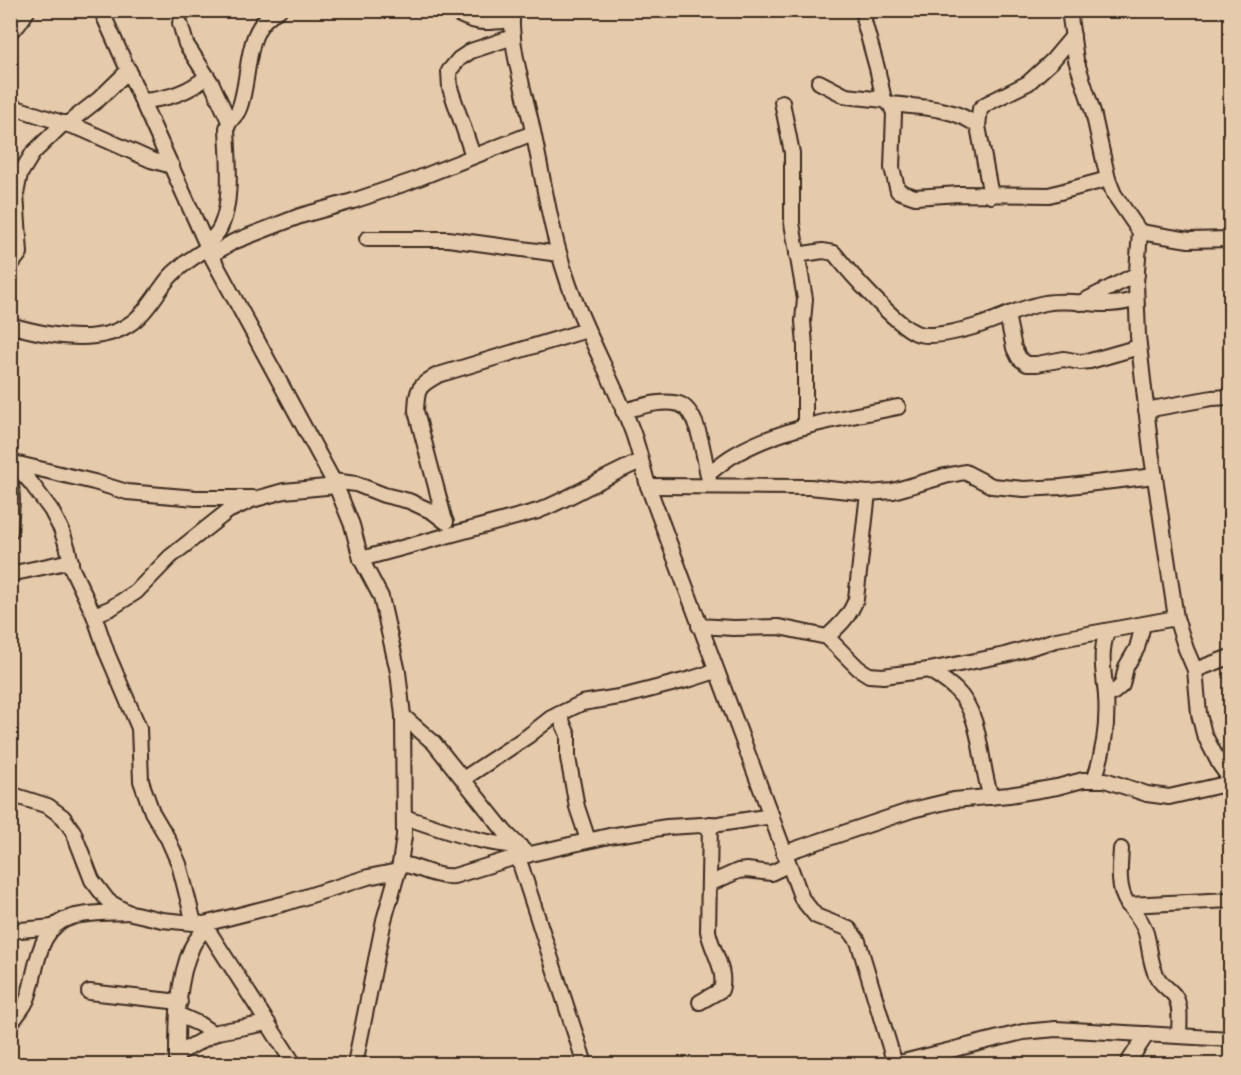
<svg xmlns="http://www.w3.org/2000/svg" width="1241" height="1075" font-family="'Patrick Hand',sans-serif">
  <rect width="100%" height="100%" fill="#e5caac"/>
  <filter id="ink" filterUnits="userSpaceOnUse"><feTurbulence type="fractalNoise" baseFrequency=".0167" numOctaves="2"/><feDisplacementMap in="SourceGraphic" scale="12" xChannelSelector="R" yChannelSelector="G"/><feConvolveMatrix kernelMatrix="1 2 1 2 8 2 1 2 1" color-interpolation-filters="sRGB"/></filter>
  <g filter="url(#ink)">
    <g fill="none" stroke-linecap="round" stroke-linejoin="round">
      <g stroke="#3b2a1e" stroke-width="18">
        <g id="minor">
          <path d="M101,10L213,259L336,486L352,525L361,559L381,597L398,672L403,716L404,836L400,864L384,920L355,1064"/>
          <path d="M451,10C476,25 484,23 512,20"/>
          <path d="M512,10C510,48 523,86 531,122C543,176 550,230 568,282C586,334 614,382 633,433C639,450 643,468 648,486L802,899L816,916L849,929L858,941L895,1064"/>
          <path d="M865,10L864,21L877,68L884,100"/>
          <path d="M1069,10L1076,60L1093,112L1108,179L1114,194L1140,232L1136,283L1138,336L1151,451L1176,618L1186,649L1195,670L1199,714L1204,734L1220,765L1230,779"/>
          <path d="M180,23L186,44L212,84L229,121"/>
          <path d="M10,31L18,25L28,10"/>
          <path d="M819,82L846,96L884,100L890,104L894,113L892,168L898,191L915,197L959,194L1049,195L1108,179"/>
          <path d="M143,101C167,99 188,93 206,77"/>
          <path d="M782,102L792,153V223L805,299L803,321L805,346V427"/>
          <path d="M890,104C919,107 954,107 978,126"/>
          <path d="M10,106L84,130L151,160L172,166"/>
          <path d="M67,124L99,99L129,70"/>
          <path d="M473,156L450,88L449,71L459,59L471,51L513,37"/>
          <path d="M991,196L978,126L980,109L986,104L1028,83L1052,61L1073,36"/>
          <path d="M1140,232L1189,240L1230,239"/>
          <path d="M367,239H448L559,254"/>
          <path d="M206,244C212,239 218,234 221,226C233,199 228,157 227,128C229,119 236,117 239,109C252,76 242,27 279,10"/>
          <path d="M211,255L233,242L300,216L353,201L409,182L533,133"/>
          <path d="M797,255L823,251L834,253C849,272 895,324 916,333C931,339 964,330 980,325C1001,318 1023,307 1045,303C1077,297 1103,311 1136,299"/>
          <path d="M10,266L20,253L16,194L20,174L33,153L64,123"/>
          <path d="M1080,303L1137,274"/>
          <path d="M1007,315L1014,348L1019,358L1027,364H1037L1064,359L1080,362L1090,361L1139,347"/>
          <path d="M10,325C44,335 96,346 128,325C145,315 156,294 168,279C179,266 193,257 208,248"/>
          <path d="M1146,410L1212,398L1230,397"/>
          <path d="M623,411C640,407 662,399 679,404C700,411 704,461 709,480"/>
          <path d="M10,459L31,483L51,510L61,529L68,549L72,569L94,615L107,653L139,728L141,781L152,812L168,839L179,864L194,923"/>
          <path d="M10,460L12,500L10,532"/>
          <path d="M14,463L94,482L127,492L196,498H253"/>
          <path d="M708,474C716,468 725,460 734,455C784,426 843,418 898,407"/>
          <path d="M333,481L356,484L384,495L409,501L433,512L446,522"/>
          <path d="M648,486L810,487L868,493L893,491L945,476L965,472L992,486L1024,489L1061,487L1155,476"/>
          <path d="M445,521L416,411C417,388 418,386 438,375L587,330"/>
          <path d="M361,559L538,511C573,497 605,476 641,461"/>
          <path d="M10,574L71,561"/>
          <path d="M94,615L111,608L136,592L170,557L228,511L252,500L284,491L336,486"/>
          <path d="M699,626L733,628L779,627L827,637L858,668L869,675L883,676L929,670L1005,655L1056,640L1176,618"/>
          <path d="M827,637C840,625 850,616 856,599L868,493"/>
          <path d="M929,670C938,676 948,682 956,690C983,716 979,763 991,797"/>
          <path d="M1195,670L1230,657"/>
          <path d="M1106,696L1114,692L1122,685L1126,667L1137,648L1143,625"/>
          <path d="M559,714L568,735V758L577,807L588,840"/>
          <path d="M403,716L434,743L505,832L528,855"/>
          <path d="M463,779L528,736L551,718L582,703L625,696L691,679L716,671"/>
          <path d="M1094,780C1104,752 1108,725 1106,696C1104,671 1099,656 1107,631"/>
          <path d="M10,794L48,806L63,817L73,831L92,880L108,901L127,912L162,920L204,924L286,903L368,877L398,871"/>
          <path d="M404,817C442,829 479,844 520,846"/>
          <path d="M1121,849C1120,867 1117,887 1127,903C1134,912 1141,919 1145,930C1150,944 1149,960 1156,975C1160,984 1168,988 1174,995C1182,1005 1179,1024 1179,1036"/>
          <path d="M784,853L912,810L954,800L1009,795L1057,787L1083,780H1105L1147,794L1169,797L1230,783"/>
          <path d="M518,857L585,1064"/>
          <path d="M400,864C419,866 434,878 454,876L513,858L609,836L667,827L719,824L772,816"/>
          <path d="M709,884L738,871L747,870L771,873L788,865"/>
          <path d="M1128,905L1230,900"/>
          <path d="M204,924L294,1064"/>
          <path d="M10,931L53,927"/>
          <path d="M89,992L180,1002"/>
          <path d="M700,1002L721,990C727,970 712,952 708,931L710,824"/>
          <path d="M179,1015L199,1024L214,1034"/>
          <path d="M10,1024C16,1016 25,1007 28,997C38,968 36,927 72,917C89,912 109,913 127,912"/>
          <path d="M177,1054L217,1032L268,1023"/>
          <path d="M177,1064C177,1027 176,982 192,947C195,940 201,934 206,927"/>
          <path d="M895,1064L1023,1032L1056,1029L1230,1039"/>
          <path d="M1127,1064L1147,1034"/>
        </g>
      </g>
      <use href="#minor" stroke="#e5caac" stroke-width="14"/>
    </g>
  </g>
  <rect width="1241" height="1075" fill="none" stroke="#e5caac" stroke-width="36"/>
  <rect x="18" y="18" width="1205" height="1039" fill="none" stroke="#3b2a1e" stroke-width="2" filter="url(#ink)"/>
</svg>
